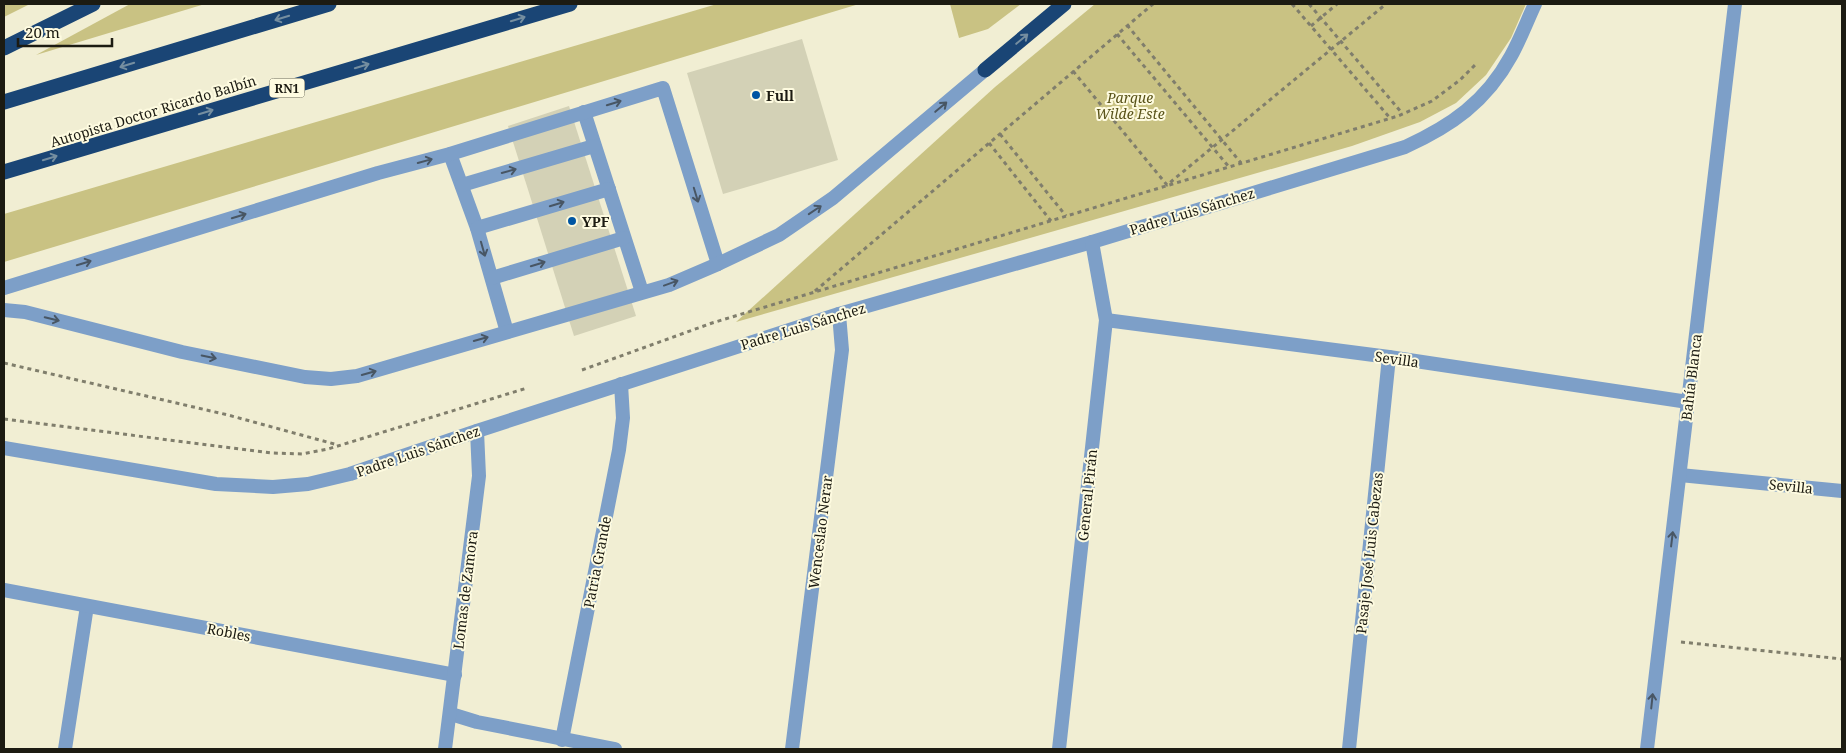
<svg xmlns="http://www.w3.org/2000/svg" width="1846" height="753" font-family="'Noto Serif',serif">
  <rect width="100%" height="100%" fill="#f1eed3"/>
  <g fill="#c9c283">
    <path d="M4,4H30L4,17Z"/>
    <path d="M130,4H205L36,55Z"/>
    <path d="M717,4H859L4,262V214Z"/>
    <path d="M950,4H1021L988,29L959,38Z"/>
    <path d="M1095,4H1526L1511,38L1486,75L1456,103L1420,122L1352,146L736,322L995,87Z"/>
  </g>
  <g fill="#d3d1b6">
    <path d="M802,39L838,160L723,194L687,73Z"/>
    <path d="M569,106L636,316L574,336L508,126Z"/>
  </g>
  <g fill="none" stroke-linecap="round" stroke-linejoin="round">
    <g stroke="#807e6c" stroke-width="3" stroke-dasharray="4 4" stroke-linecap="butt">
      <path d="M1292,4L1390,118"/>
      <path d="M1309,4L1402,113"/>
      <path d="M1127,25L1241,163"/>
      <path d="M1311,26L1337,4"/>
      <path d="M1117,34L1229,167"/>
      <path d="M1073,71L1167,185L1386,4"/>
      <path d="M1000,134L1066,216"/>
      <path d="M989,143L1051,221"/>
      <path d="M815,291L1153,4"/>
      <path d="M4,363L228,415L338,445"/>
      <path d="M582,370L712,323L1398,116L1432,101L1460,80L1476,64"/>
      <path d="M4,419L272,453L302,454L328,449L527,388"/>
      <path d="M1681,642L1842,659"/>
    </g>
    <g stroke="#7d9fc8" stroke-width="14">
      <path d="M584,112L642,292"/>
      <path d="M450,154L477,228L507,332"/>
      <path d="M462,185L594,146"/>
      <path d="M477,228L609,189"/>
      <path d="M492,278L624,238"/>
      <path d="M4,288L378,173L450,154L663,88L718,264"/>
      <path d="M4,310L25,312L182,352L305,377L331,379L357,376L669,285L718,264L779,235L833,198L985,70"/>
      <path d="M562,740L619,450L623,418L621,384"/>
      <path d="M65,749L87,606"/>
    </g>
    <g stroke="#7d9fc8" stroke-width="14">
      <path d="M1106,320L1389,357L1688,402"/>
      <path d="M4,448L216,484L273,487L308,484L350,474L477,431L839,314L1092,242L1405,147C1451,126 1486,102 1511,56C1520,40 1527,21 1535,4"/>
      <path d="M1680,475L1842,491"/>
      <path d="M4,590L455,675"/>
      <path d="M451,714L477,722L615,749"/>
      <path d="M445,749L479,476L477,431"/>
      <path d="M792,749L842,350L839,314"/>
      <path d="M1059,749L1106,320L1092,242"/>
      <path d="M1349,749L1389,357"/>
      <path d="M1647,749L1735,4"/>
    </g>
    <g stroke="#1a4575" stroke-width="15">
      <path d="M4,48L93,4"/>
      <path d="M985,70L1064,4"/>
      <path d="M4,102L329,4"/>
      <path d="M4,172L570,4"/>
    </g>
  </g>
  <defs><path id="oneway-shaft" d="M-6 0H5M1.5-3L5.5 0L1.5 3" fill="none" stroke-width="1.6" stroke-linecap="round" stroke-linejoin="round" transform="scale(1.25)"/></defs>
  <g stroke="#758ea0">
    <use href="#oneway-shaft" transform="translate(282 18) rotate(163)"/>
    <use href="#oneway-shaft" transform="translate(518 19) rotate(-17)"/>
    <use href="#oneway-shaft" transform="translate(1022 39) rotate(-40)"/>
    <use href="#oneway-shaft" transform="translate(127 65) rotate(163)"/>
    <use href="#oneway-shaft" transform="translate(362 66) rotate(-17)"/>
    <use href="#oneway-shaft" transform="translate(206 112) rotate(-17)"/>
    <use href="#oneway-shaft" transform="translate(50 158) rotate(-17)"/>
  </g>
  <g stroke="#485664">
    <use href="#oneway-shaft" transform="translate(614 103) rotate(-17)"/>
    <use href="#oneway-shaft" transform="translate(941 107) rotate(-40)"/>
    <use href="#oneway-shaft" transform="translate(425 161) rotate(-15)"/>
    <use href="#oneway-shaft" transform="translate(509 171) rotate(-16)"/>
    <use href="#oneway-shaft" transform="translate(696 195) rotate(73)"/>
    <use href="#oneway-shaft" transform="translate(557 204) rotate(-17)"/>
    <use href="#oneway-shaft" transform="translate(815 210) rotate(-34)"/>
    <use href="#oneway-shaft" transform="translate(239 216) rotate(-17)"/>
    <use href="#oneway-shaft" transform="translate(483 249) rotate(74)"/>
    <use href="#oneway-shaft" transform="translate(84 263) rotate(-17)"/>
    <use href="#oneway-shaft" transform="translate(538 264) rotate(-17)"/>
    <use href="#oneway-shaft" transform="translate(671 283) rotate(-20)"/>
    <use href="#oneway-shaft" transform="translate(52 319) rotate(14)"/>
    <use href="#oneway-shaft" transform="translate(481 339) rotate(-16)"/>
    <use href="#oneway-shaft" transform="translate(209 357) rotate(12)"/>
    <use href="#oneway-shaft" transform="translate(369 373) rotate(-16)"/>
    <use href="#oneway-shaft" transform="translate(1672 539) rotate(-83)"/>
    <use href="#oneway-shaft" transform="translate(1652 701) rotate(-84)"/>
  </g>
  <g fill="#0056a3" stroke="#fefbe0" stroke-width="2">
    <circle cx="756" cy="95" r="5"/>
    <circle cx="572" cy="221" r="5"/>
  </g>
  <g text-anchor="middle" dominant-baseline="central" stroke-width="4" stroke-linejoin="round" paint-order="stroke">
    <rect fill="#fefbe0" stroke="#605e50" stroke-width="1" x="269.5" y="78.5" width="35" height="19" rx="4"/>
    <g font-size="12" font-weight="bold" fill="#1c1b12">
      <text x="287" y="88">RN1</text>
    </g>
    <g font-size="14" font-weight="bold" fill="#1c1b12" stroke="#fefbe0" text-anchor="start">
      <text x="766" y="95">Full</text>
      <text x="582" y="221">YPF</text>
    </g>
    <g font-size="14" font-style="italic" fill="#595319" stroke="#fefbe0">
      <text x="1130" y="97">Parque<tspan x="1130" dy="16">Wilde Este</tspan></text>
    </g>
    <g font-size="14" fill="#1c1b12" stroke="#fefbe0">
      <text transform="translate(153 111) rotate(-17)">Autopista Doctor Ricardo Balbín</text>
      <text transform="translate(1192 211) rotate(-17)">Padre Luis Sánchez</text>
      <text transform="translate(803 326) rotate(-17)">Padre Luis Sánchez</text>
      <text transform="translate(1397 359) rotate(8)">Sevilla</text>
      <text transform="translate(1691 377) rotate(-83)">Bahía Blanca</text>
      <text transform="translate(418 451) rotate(-19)">Padre Luis Sánchez</text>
      <text transform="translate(1791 486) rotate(6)">Sevilla</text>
      <text transform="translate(1087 495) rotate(-84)">General Pirán</text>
      <text transform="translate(820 532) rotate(-83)">Wenceslao Nerar</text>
      <text transform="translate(1369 553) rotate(-84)">Pasaje José Luis Cabezas</text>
      <text transform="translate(597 562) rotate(-79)">Patria Grande</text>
      <text transform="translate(465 590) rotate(-83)">Lomas de Zamora</text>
      <text transform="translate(229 632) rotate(11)">Robles</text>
    </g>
  </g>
  <rect width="1846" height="753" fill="none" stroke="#1c1b12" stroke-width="10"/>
  <path d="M18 38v8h94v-8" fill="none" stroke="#1c1b12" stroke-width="2.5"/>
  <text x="25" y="38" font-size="15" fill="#1c1b12" stroke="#fefbe0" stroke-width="4" paint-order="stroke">20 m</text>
</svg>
